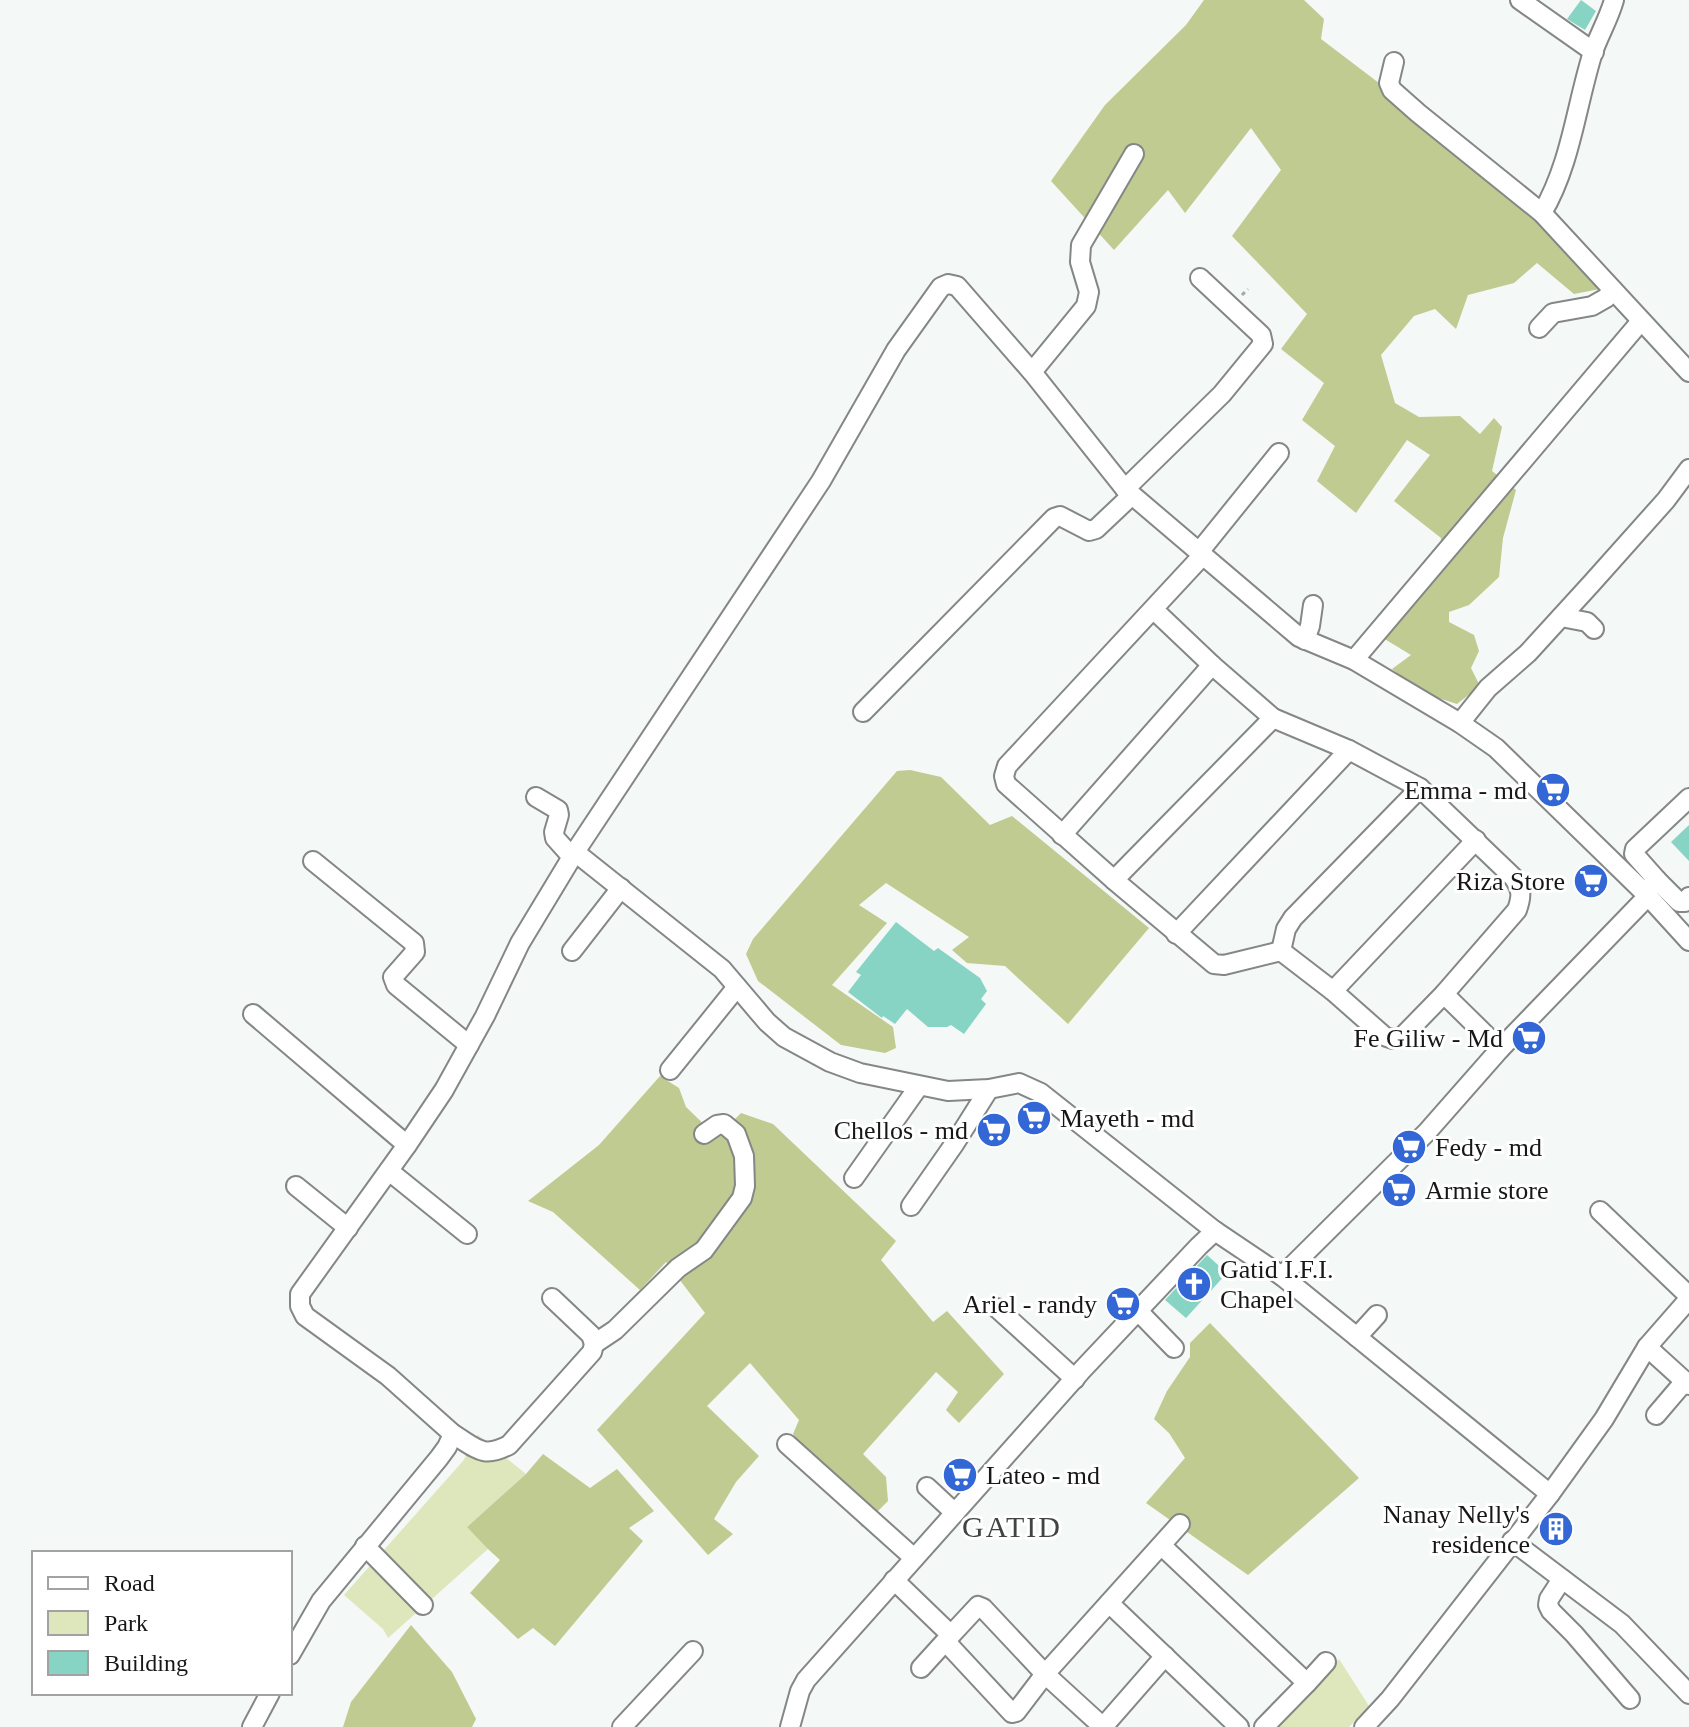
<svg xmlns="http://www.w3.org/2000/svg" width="1689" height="1727" font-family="Georgia,serif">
  <rect width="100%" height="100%" fill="#f4f8f6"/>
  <g fill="#dde7bb">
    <path d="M478,1435L526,1474L468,1526L488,1549L388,1638L383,1629L344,1595L463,1461Z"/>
    <path d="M1339,1659L1369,1706L1349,1727H1274Z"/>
  </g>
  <g fill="#bfcb90">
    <path d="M1204,0H1304L1324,19L1321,39L1525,194L1600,289L1574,294L1537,263L1514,283L1468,295L1456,329L1435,309L1414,316L1381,355L1395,403L1419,417L1460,416L1480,434L1494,418L1502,427L1492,471L1516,490L1503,538L1499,577L1469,605L1449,612V622L1474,635L1479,651L1471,668L1480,686L1457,704L1423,693L1392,669L1411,655L1383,638L1439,567L1441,538L1394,501L1430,455L1407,440L1356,513L1317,481L1335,446L1302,420L1324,383L1281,349L1307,314L1232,236L1281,170L1251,128L1185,213L1168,190L1114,250L1051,181L1105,105L1186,25Z"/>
    <path d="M910,770L941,777L990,825L1012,816L1149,928L1068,1024L1005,966L967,963L952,950L969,937L886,883L859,905L887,923L832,985L893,1027L896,1048L885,1053L841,1045L758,981L746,954L753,939L897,771Z"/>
    <path d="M660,1076L679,1088L686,1107L717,1137L741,1113L773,1124L896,1241L881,1260L933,1322L947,1311L1004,1374L959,1423L946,1410L958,1392L936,1372L863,1454L886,1477L888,1501L862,1527L793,1434L799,1420L750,1363L707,1406L759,1456L736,1482L714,1519L733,1534L708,1555L597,1430L705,1313L666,1262L640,1290L553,1212L528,1201L599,1145Z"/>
    <path d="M1210,1323L1359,1478L1248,1575L1146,1503L1185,1458L1169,1433L1154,1419L1167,1391L1190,1357V1343Z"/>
    <path d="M543,1454L590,1488L617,1469L654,1511L629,1528L643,1541L555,1646L533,1628L518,1639L470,1593L500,1560L488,1549L467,1527L526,1474Z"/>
    <path d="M411,1625L452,1672L476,1719L472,1727H343L351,1702Z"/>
  </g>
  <g fill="#88d4c4">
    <path d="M1581,0L1596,11L1585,30L1567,19Z"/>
    <path d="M1689,825V861L1671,842Z"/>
    <path d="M896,922L934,951L938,948L980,978L987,991L981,999L986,1004L964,1034L951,1025L947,1027H928L907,1009L895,1024L883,1016L882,1018L848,992L861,975L856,972Z"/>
    <path d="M1207,1255L1227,1273L1186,1318L1165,1300Z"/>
    <path d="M1552,1511L1566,1523L1564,1525L1572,1532L1560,1544L1541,1525Z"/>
  </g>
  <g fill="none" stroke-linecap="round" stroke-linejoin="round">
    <g stroke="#848785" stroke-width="22">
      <g id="minor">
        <path d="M1520,0L1594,52"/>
        <path d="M1614,0C1609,18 1599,35 1593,52C1576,106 1571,164 1542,213L1689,372"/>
        <path d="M1394,62L1389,83L1392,90L1418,113L1542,213"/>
        <path d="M1539,328L1553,313L1592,306L1606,298L1613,290"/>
        <path d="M1032,372L1086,306L1089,292L1080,262L1081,245L1134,154"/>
        <path d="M1125,489L1222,394L1263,344L1261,335L1200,278"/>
        <path d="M1199,552L1279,453"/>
        <path d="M1153,609L1212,665L1273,718L1349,750L1420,788L1513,877C1522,890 1522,896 1517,910L1444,994L1403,1036L1393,1039L1384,1036L1333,991L1281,951L1224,965L1214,964L1114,880L1006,784L1004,776L1007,766L1203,555"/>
        <path d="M1561,617L1587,622L1594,629"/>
        <path d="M1305,640L1310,626L1313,605"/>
        <path d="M1354,660L1641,321"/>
        <path d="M863,712L1054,518L1060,516L1089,531L1096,529L1132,495"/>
        <path d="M1460,723L1488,688L1528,653L1591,584L1666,500L1689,469"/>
        <path d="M536,797L558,810L559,815L554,832L555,838L572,857"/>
        <path d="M1062,835L1212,665"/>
        <path d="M575,852L722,969L767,1022L784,1037L830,1062L860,1073L948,1091L989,1089L1019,1083L1041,1093L1215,1231L1282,1276L1550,1494"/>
        <path d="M313,861L414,943L415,952L393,977L396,985L469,1045"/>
        <path d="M1114,880L1273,718"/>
        <path d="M1657,880L1634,854L1635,849L1689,798"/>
        <path d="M1649,888L1657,880L1679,902H1685L1689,897"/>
        <path d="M1176,934L1349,750"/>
        <path d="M572,951L621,888"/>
        <path d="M1281,951L1286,929L1293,918L1420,788"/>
        <path d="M1333,991L1476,840"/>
        <path d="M1444,994L1500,1049"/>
        <path d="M253,1014L407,1145"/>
        <path d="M670,1070L737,987"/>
        <path d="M389,1171L467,1234"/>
        <path d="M854,1178L919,1086"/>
        <path d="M296,1186L348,1228"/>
        <path d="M911,1206L955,1143L989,1089"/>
        <path d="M1600,1211L1689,1296"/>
        <path d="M1282,1276L1427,1132L1500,1049L1648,896"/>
        <path d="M997,1308L1075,1379"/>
        <path d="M1138,1311L1174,1348"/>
        <path d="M1357,1337L1377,1315"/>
        <path d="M594,1344L615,1330L678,1268L704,1250L742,1198L745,1186L744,1156L736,1134L724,1124L717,1125L704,1134"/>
        <path d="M1647,1347L1689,1385"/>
        <path d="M1656,1415L1685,1381"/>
        <path d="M453,1434C476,1448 483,1459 509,1445L592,1352L594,1344L591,1335L552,1298"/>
        <path d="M787,1444L914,1558"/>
        <path d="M927,1487L955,1513"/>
        <path d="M1512,1541L1622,1624L1689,1694"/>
        <path d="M365,1546L423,1605"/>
        <path d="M1162,1546L1307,1683L1264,1727"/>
        <path d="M1562,1579L1549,1599L1548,1605L1551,1611L1574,1634L1630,1699"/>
        <path d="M894,1580L951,1635L978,1606L983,1608L1045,1674L1103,1727"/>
        <path d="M1109,1603L1239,1727"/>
        <path d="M946,1642L1012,1713L1016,1712L1045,1674L1180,1524"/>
        <path d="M290,1655L321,1601L439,1458L447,1447L453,1434L388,1376L305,1316L300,1306V1294L407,1145L444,1090L485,1016L520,943L575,852L821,481L896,350L941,287L948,284L957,286L1032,372L1125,489L1299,637L1354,660L1460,723L1496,748L1648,896L1689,941"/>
        <path d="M921,1668L951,1635"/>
        <path d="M1307,1683L1326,1662"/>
        <path d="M252,1727L270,1693"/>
        <path d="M622,1727L693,1651"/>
        <path d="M790,1727L800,1691L806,1680L1083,1369L1199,1246L1215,1231"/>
        <path d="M1103,1727L1165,1656"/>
        <path d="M1364,1727L1390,1699L1550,1494L1604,1419L1647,1347L1689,1299"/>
      </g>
    </g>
    <path stroke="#a5a8a7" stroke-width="3" stroke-dasharray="4 4" stroke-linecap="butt" d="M1242,295L1248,289"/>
    <use href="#minor" stroke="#fff" stroke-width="18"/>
  </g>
  <defs>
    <g id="supermarket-disc" transform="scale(1.8)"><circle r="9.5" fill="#3367d6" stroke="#fff"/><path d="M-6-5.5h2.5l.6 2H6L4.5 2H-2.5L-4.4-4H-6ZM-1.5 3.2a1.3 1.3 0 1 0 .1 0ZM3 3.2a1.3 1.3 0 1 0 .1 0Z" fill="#fff"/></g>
    <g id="church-disc" transform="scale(1.8)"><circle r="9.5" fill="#3367d6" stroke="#fff"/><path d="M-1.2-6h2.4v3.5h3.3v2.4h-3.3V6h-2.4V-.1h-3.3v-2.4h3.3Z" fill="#fff"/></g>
    <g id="building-disc" transform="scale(1.8)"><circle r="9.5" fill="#3367d6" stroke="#fff"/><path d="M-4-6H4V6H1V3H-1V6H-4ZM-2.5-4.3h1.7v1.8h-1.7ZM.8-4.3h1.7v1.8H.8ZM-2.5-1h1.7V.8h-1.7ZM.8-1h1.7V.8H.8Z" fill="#fff"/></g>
  </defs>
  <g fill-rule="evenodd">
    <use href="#supermarket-disc" x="1553" y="790"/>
    <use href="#supermarket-disc" x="1591" y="881"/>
    <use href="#supermarket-disc" x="1529" y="1038"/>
    <use href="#supermarket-disc" x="1034" y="1118"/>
    <use href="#supermarket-disc" x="994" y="1130"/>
    <use href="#supermarket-disc" x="1409" y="1147"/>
    <use href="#supermarket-disc" x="1399" y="1190"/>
    <use href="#church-disc" x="1194" y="1284"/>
    <use href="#supermarket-disc" x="1123" y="1304"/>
    <use href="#supermarket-disc" x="960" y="1475"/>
    <use href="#building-disc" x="1556" y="1529"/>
  </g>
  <g text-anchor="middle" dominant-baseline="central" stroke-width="6" stroke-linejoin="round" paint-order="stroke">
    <g font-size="26" fill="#161716" stroke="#fff" text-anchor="end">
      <text x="1527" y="790">Emma - md</text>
      <text x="1565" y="881">Riza Store</text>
      <text x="1503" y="1038">Fe Giliw - Md</text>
      <text x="1060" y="1118" text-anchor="start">Mayeth - md</text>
      <text x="968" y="1130">Chellos - md</text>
      <text x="1435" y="1147" text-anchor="start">Fedy - md</text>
      <text x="1425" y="1190" text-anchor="start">Armie store</text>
      <text x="1220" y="1269" text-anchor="start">Gatid I.F.I.<tspan x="1220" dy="30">Chapel</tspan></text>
      <text x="1097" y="1304">Ariel - randy</text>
      <text x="986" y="1475" text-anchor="start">Lateo - md</text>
      <text x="1530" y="1514">Nanay Nelly's<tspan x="1530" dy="30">residence</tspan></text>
    </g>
    <g font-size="30" letter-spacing="2" fill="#414442" stroke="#fff">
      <text x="1012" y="1526">GATID</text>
    </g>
  </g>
  <rect x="32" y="1551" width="260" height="144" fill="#ffffff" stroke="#a2a2a2" stroke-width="2"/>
  <rect x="48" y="1577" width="40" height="12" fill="#ffffff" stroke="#a2a2a2" stroke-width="2"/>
  <text x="104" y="1591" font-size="24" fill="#161716">Road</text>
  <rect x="48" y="1611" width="40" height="24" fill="#dde7bb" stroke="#a2a2a2" stroke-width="2"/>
  <text x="104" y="1631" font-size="24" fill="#161716">Park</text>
  <rect x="48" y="1651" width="40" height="24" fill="#88d4c4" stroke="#a2a2a2" stroke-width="2"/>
  <text x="104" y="1671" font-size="24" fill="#161716">Building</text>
</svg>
